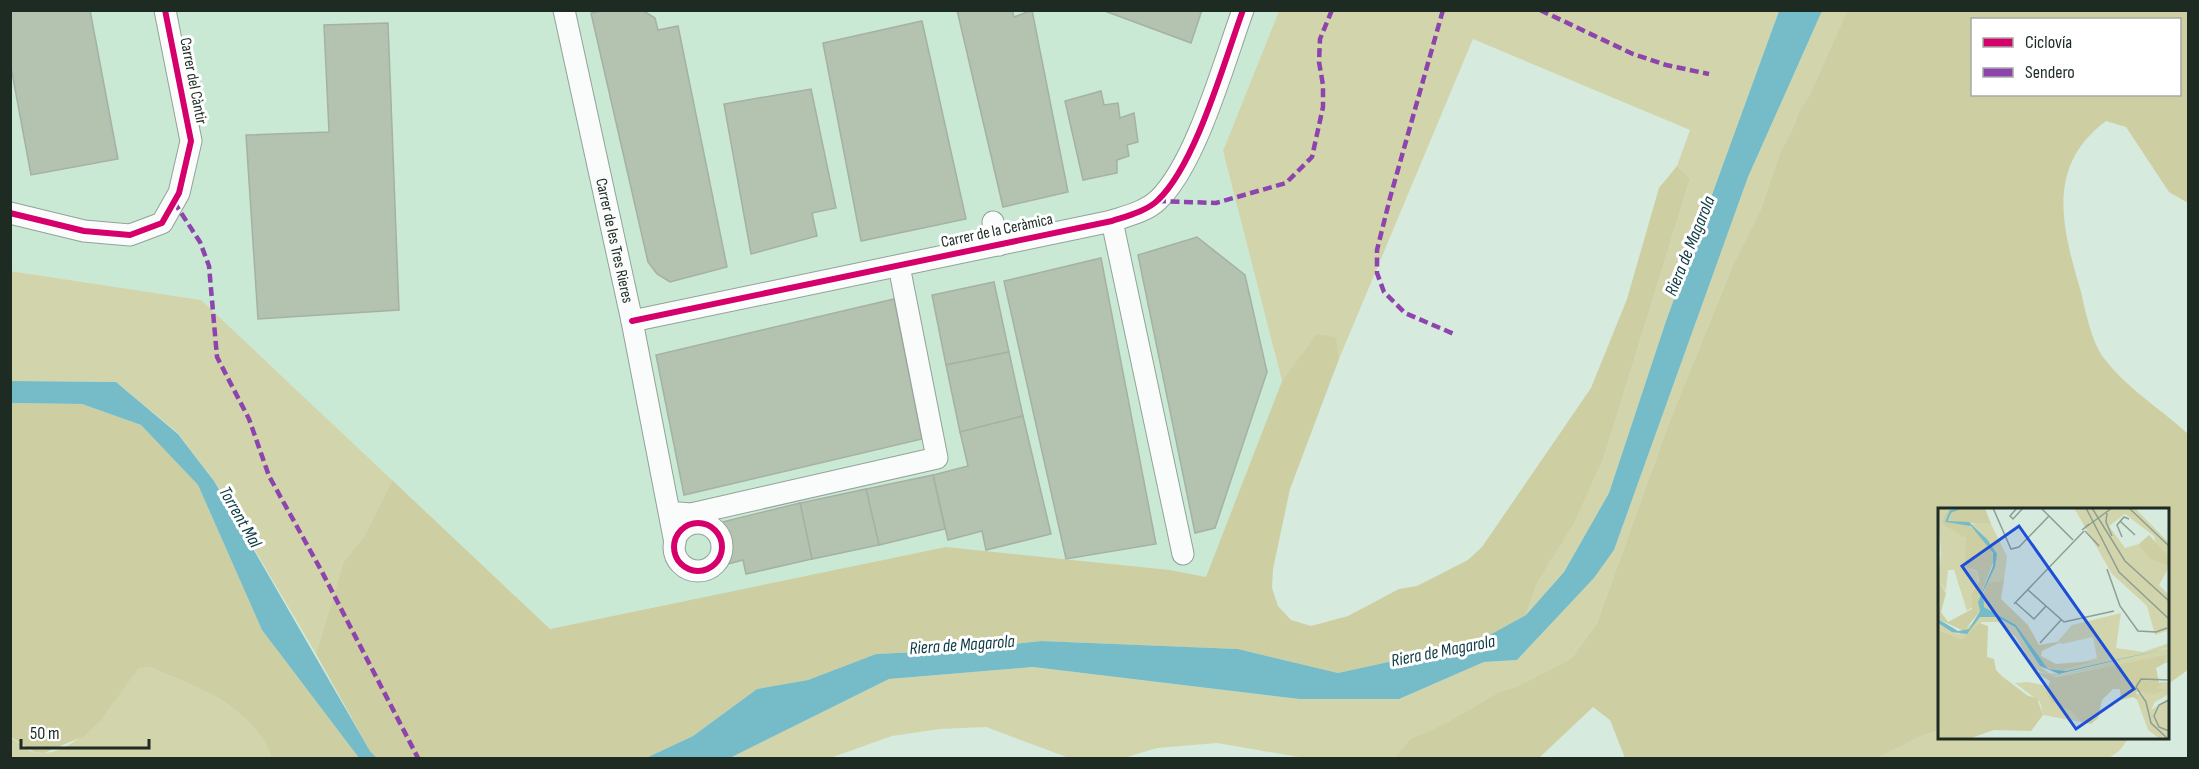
<svg xmlns="http://www.w3.org/2000/svg" width="2199" height="769" font-family="'Sofia Sans Condensed',sans-serif">
  <rect width="100%" height="100%" fill="#d7eade"/>
  <path fill="#c9e9d5" d="M10,11H1279L1223,151L1282,381L1206,577L1170,570L946,547L550,629L201,300L11,271Z"/>
  <g fill="#d2d5ac">
    <path d="M1279,11H1779L1666,321L1609,493L1564,572L1526,615L1537,583L1574,524L1604,457L1690,179L1677,166L1690,130L1473,39L1339,359L1335,338L1293,367L1282,381L1223,151Z"/>
    <path d="M1822,11H1847L1810,94L1799,111L1791,133L1781,150L1760,211L1733,265L1670,420L1597,623L1572,658L1518,686L1499,692L1446,723L1410,739L1395,758H1305L1217,743L1157,748L1124,758H1069L986,727L940,729L892,736L830,758H730L889,679L1033,667L1299,699H1399L1484,662L1517,660L1594,578L1614,550L1748,177Z"/>
    <path d="M10,271L201,300L392,480L364,536L343,563L316,654L214,481L178,433L116,382L11,381Z"/>
    <path d="M149,667C197,687 252,705 272,758H11L10,737C17,741 26,750 34,752C79,761 114,696 138,669Z"/>
    <path d="M1939,730L1940,738H2129L2119,751L2109,758H1878L1921,736Z"/>
  </g>
  <g fill="#cdcea2" fill-rule="evenodd">
    <path d="M1847,11H2188V203L2169,192L2126,127L2106,121C2044,167 2063,230 2081,292C2086,313 2091,340 2103,357C2127,389 2160,408 2188,434V670L2168,684V509H1940L1939,730L1921,736L1878,758H1625L1610,720L1593,707L1539,758H1395L1410,739L1446,723L1499,692L1518,686L1572,658L1597,623L1670,420L1733,265L1760,211L1781,150L1791,133L1799,111L1810,94ZM1972,20H2180V94H1972Z"/>
    <path d="M1677,166L1690,179L1604,457L1574,524L1537,583L1526,615L1475,643L1338,673L1238,649L1041,641L960,650L876,654L808,680L757,689L693,736L646,758H377L370,751L316,654L343,563L364,536L392,480L550,629L946,547L1170,570L1206,577L1282,381L1317,334L1336,337L1339,359L1290,489L1273,569L1272,588L1278,606L1291,620L1311,626L1348,616L1399,589L1417,586L1468,560L1482,547L1591,388L1627,299L1659,188Z"/>
    <path d="M11,403L82,404L141,425L198,485L262,630L359,758H272C252,705 197,687 149,667L138,669L100,721L84,736L44,753L34,752L11,737Z"/>
  </g>
  <g fill="#75bcc8">
    <path d="M1779,11H1822L1748,177L1614,550L1594,578L1517,660L1484,662L1399,699H1299L1033,667L889,679L730,758H646L693,736L757,689L808,680L876,654L960,650L1041,641L1238,649L1338,673L1475,643L1526,615L1564,572L1609,493L1666,321Z"/>
    <path d="M11,381L116,382L178,434L214,481L370,751L377,758H359L262,630L198,485L141,425L82,404L11,403Z"/>
  </g>
  <g fill="#b4c2b0" stroke="#a6b1a5" stroke-width="1.5">
    <path d="M10,10H90L118,159L31,175L10,62Z"/>
    <path d="M608,10H642L655,18L658,30L678,26L727,267L670,282L657,274L648,262L591,13Z"/>
    <path d="M957,10H1012L1014,17L1032,10L1068,192L1003,207Z"/>
    <path d="M1102,10H1202L1191,43Z"/>
    <path d="M922,21L966,219L861,241L823,43Z"/>
    <path d="M388,23L399,310L258,319L246,135L329,132L324,25Z"/>
    <path d="M811,89L836,208L812,213L817,236L751,254L724,104Z"/>
    <path d="M1101,91L1104,105L1118,103L1120,118L1134,113L1138,142L1127,145L1129,156L1117,160V173L1083,180L1065,101Z"/>
    <path d="M1197,237L1245,275L1267,372L1215,528L1195,533L1138,255Z"/>
    <path d="M1101,258L1156,544L1066,559L1004,281Z"/>
    <path d="M994,282L1009,352L946,365L932,295Z"/>
    <path d="M894,299L922,439L684,495L656,355Z"/>
    <path d="M1009,352L1023,416L960,432L946,365Z"/>
    <path d="M1023,416L1051,534L986,550L982,531L948,540L933,475L968,466L960,432Z"/>
    <path d="M933,475L945,529L879,545L866,489Z"/>
    <path d="M866,489L879,545L812,559L800,503Z"/>
    <path d="M800,503L812,559L746,574L743,560L728,564L718,523Z"/>
  </g>
  <g fill="none" stroke-linecap="round" stroke-linejoin="round">
    <g stroke="#93a299" stroke-width="23">
      <g id="minor">
        <path id="s1" d="M564,10L632,321L675,543"/>
        <path d="M10,213L84,231L130,235L162,223L179,193L191,141L165,10"/>
        <path d="M1112,221L1183,554"/>
        <path d="M993,222L999,245"/>
        <path d="M632,321L1112,221C1127,216 1147,211 1158,200C1196,164 1224,62 1243,10"/>
        <path d="M679,513L691,514L937,458L899,266"/>
        <circle cx="698" cy="547" r="24"/>
      </g>
    </g>
    <use href="#minor" stroke="#f9fcfa" stroke-width="21"/>
    <g stroke="#8e44ad" stroke-width="4.5" stroke-dasharray="9 4.5" stroke-linecap="butt">
      <path d="M1443,10L1390,198L1377,250V273L1384,292L1405,313L1454,334"/>
      <path d="M1540,10L1633,54L1666,65L1709,74"/>
      <path d="M1157,201L1216,203L1286,183L1312,157L1323,107V85L1319,62L1320,39L1332,10"/>
      <path d="M174,202L200,242L209,266L217,357L249,419L269,476L321,570L418,758"/>
    </g>
    <g stroke="#fff" stroke-width="10">
      <g id="cycleway">
        <path d="M10,213L84,231L130,235L162,223L179,193L191,141L165,10"/>
        <path d="M632,321L1112,221C1127,216 1147,211 1158,200C1196,164 1224,62 1243,10"/>
        <circle cx="698" cy="547" r="24"/>
      </g>
    </g>
    <use href="#cycleway" stroke="#d6006c" stroke-width="6"/>
  </g>
  <g text-anchor="middle" dominant-baseline="central" stroke-width="6" stroke-linejoin="round" paint-order="stroke">
    <g font-size="16" fill="#1e2b23" stroke="#fff">
      <text transform="translate(193 81) rotate(79)">Carrer del Càntir</text>
      <text transform="translate(997 231) rotate(-12)">Carrer de la Ceràmica</text>
      <text stroke="none"><textPath href="#s1" startOffset="236">Carrer de les Tres Rieres</textPath></text>
    </g>
    <g font-size="18" font-style="italic" fill="#0d3a43" stroke="#fff">
      <text transform="translate(1690 246) rotate(-68)">Riera de Magarola</text>
      <text transform="translate(240 517) rotate(60)">Torrent Mal</text>
      <text transform="translate(962 645) rotate(-4)">Riera de Magarola</text>
      <text transform="translate(1443 651) rotate(-11)">Riera de Magarola</text>
    </g>
  </g>
  <g transform="translate(1938 508)">
    <rect width="231" height="231" fill="#d7eade"/>
    <path d="M0,0H13L3,15L26,27L30,36L27,59L39,64L40,76L33,87L34,99L29,103L16,62H10L8,83L0,72L3,46ZM136,0H197L231,35V49L219,39L216,28L187,6L171,18L187,40L201,36L212,51L231,59L221,77L231,87V122L217,127L209,98L174,66ZM40,15L53,16L69,48L66,72L49,75L58,54L49,31L34,16ZM183,105L178,140L205,144L231,135V139L209,146L128,163H115L159,150L155,129L124,136L120,133L134,117ZM53,107L77,119L102,158L111,165L124,166L231,140V155H227L228,148L114,169L96,161L78,129L60,114H44L24,131L0,122V115L21,126L42,109ZM90,174L109,178L112,193L133,203L143,214L105,207L102,194L77,175ZM227,174L231,175V186L217,194L213,202L231,190V231H222L210,222L197,186L225,183L218,180Z" fill="#d2d5ac"/>
    <path d="M17,0L7,14L30,16L47,32L57,50L40,94L42,103L26,123L0,111V72L8,85L3,104L10,114L34,101L33,87L41,73L39,63L27,59L28,30L3,15L9,3ZM25,0H47L53,16L10,14L13,5ZM211,27L231,49V59L212,51L203,40L201,36ZM66,72L63,91L90,117L101,137L125,133L104,143L103,148L118,156L156,153L124,162L110,161L78,117L46,99L43,92L49,75ZM41,115L50,118L49,149L56,151L58,162L65,169L90,188L99,190L105,207L93,223L56,222L30,231H0V122L24,131ZM228,147L227,155L218,160L221,175L227,174L219,180L227,182L216,186L198,184L200,192L195,189L183,192L182,181H175L164,192L160,210L153,216L143,214L133,203L113,194L108,185L112,173L96,163L118,169Z" fill="#cdcea2"/>
    <path d="M25,0L13,5L10,13L31,14L49,31L59,46L57,59L45,84L46,99L78,117L110,161L128,163L231,140L121,166L102,158L77,119L59,109H42L29,126L14,124L0,115V111L20,123L31,121L42,103L40,94L55,58V45L33,18L7,14L12,2Z" fill="#75bcc8"/>
    <path fill="none" stroke="#8d9e93" stroke-width="1.5" d="M55,0L73,41L81,39L111,8M79,0L72,8L75,11L85,0M103,0L135,32M148,0L181,64L231,111M154,0L187,53L231,93M191,0L231,38M169,5L168,14L174,28M182,13L197,27M151,16L144,22L174,0M147,23L161,38M184,29L179,17L186,9L191,11M169,61L182,98L200,123L218,124L229,120M90,82L126,114L176,103M78,95L96,111L108,98M76,96L146,23M102,135L123,112M231,192L221,197L216,208L221,219L231,223M230,231L213,215L208,194L198,179L203,171L231,172"/>
    <path fill="#1d4ed8" fill-opacity="0.15" stroke="#1d4ed8" stroke-width="3" d="M81,18L196,181L138,221L24,58Z"/>
    <rect width="231" height="231" fill="none" stroke="#1e2b23" stroke-width="3"/>
  </g>
  <rect width="2199" height="769" fill="none" stroke="#1e2b23" stroke-width="24"/>
  <rect x="1971" y="18" width="210" height="78" fill="#ffffff" stroke="#a5aaa7" stroke-width="1.5"/>
  <rect x="1983" y="38" width="30" height="9" fill="#d6006c" stroke="#a5aaa7" stroke-width="1.5"/>
  <text x="2025" y="48" font-size="18" fill="#1e2b23">Ciclovía</text>
  <rect x="1983" y="68" width="30" height="9" fill="#8e44ad" stroke="#a5aaa7" stroke-width="1.5"/>
  <text x="2025" y="78" font-size="18" fill="#1e2b23">Sendero</text>
  <path d="M21 739v9h128v-9" fill="none" stroke="#1e2b23" stroke-width="3"/>
  <text x="30" y="739" font-size="18" fill="#1e2b23" stroke="#ffffff" stroke-width="4.5" paint-order="stroke">50 m</text>
</svg>
